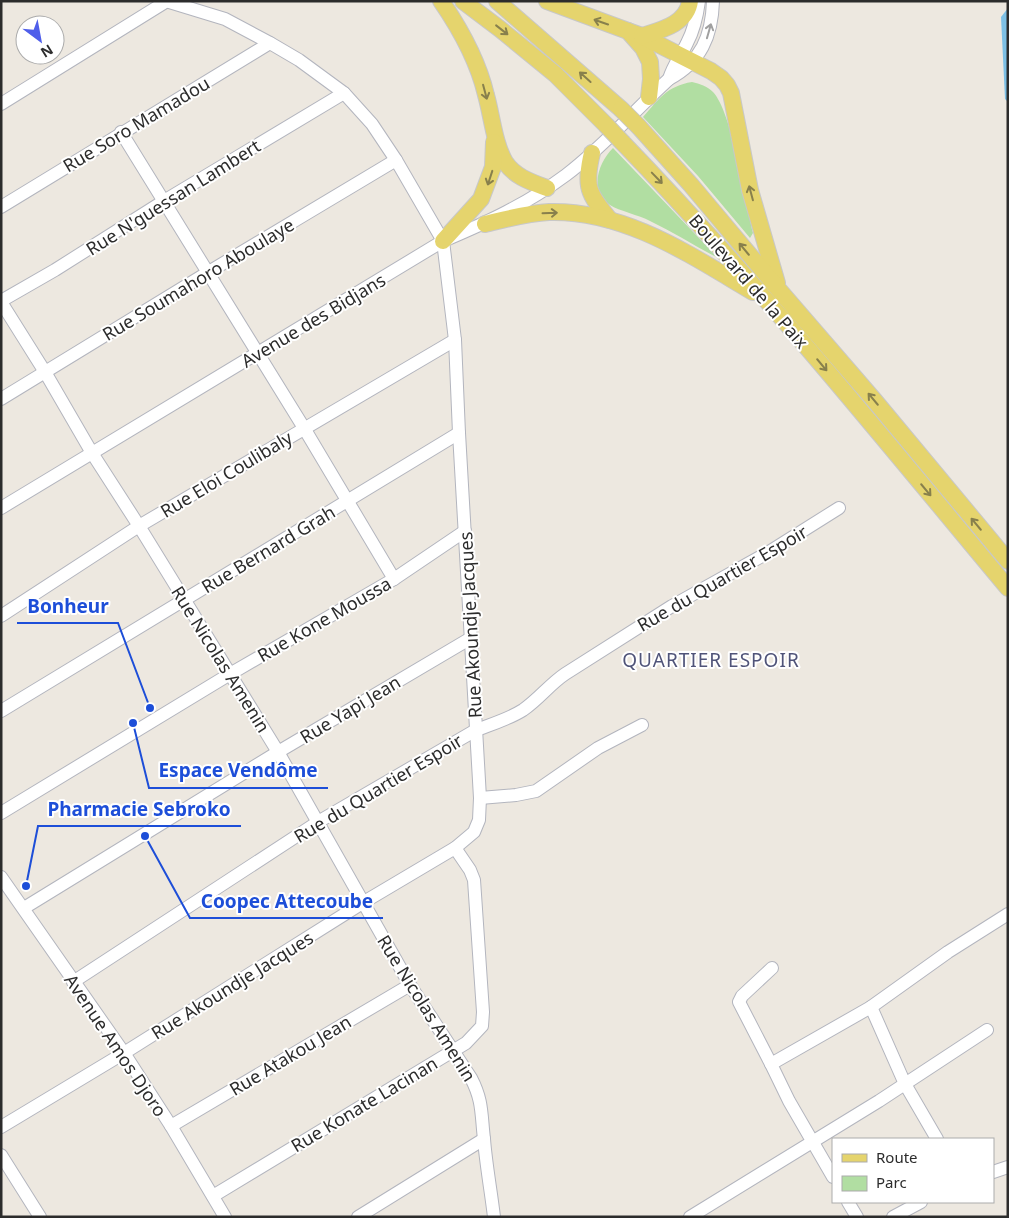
<svg xmlns="http://www.w3.org/2000/svg" width="1009" height="1218" font-family="'Noto Sans',sans-serif">
  <rect width="100%" height="100%" fill="#ede8e0"/>
  <g fill="#b1dea2">
    <path d="M692,82C700,84 707,86 713,92C732,112 746,203 753,233L750,238L698,176L643,117C659,99 667,86 692,82Z"/>
    <path d="M613,148L718,258C695,246 673,232 650,221C639,215 619,211 610,205C607,203 602,198 600,194C593,178 602,159 613,148Z"/>
  </g>
  <path fill="#7dc0e5" d="M1008,8V102L1005,99L1001,17Z"/>
  <g fill="none" stroke-linecap="round" stroke-linejoin="round">
    <g stroke="#b3b5be" stroke-width="14">
      <g id="minor">
        <path d="M669,79C673,65 681,56 687,43C694,30 697,16 699,1"/>
        <path d="M1,104L167,1"/>
        <path d="M121,132L304,428L394,579"/>
        <path d="M1,207L270,43"/>
        <path d="M1,301L55,270L164,201L344,93"/>
        <path d="M1,302L45,372L92,453L139,526L278,752L410,985L471,1078C483,1101 481,1114 484,1139C486,1165 491,1191 494,1217"/>
        <path d="M1,399L207,273L396,160"/>
        <path d="M1,508L443,241C488,222 527,204 566,175C603,147 635,110 669,79C701,62 712,36 713,1"/>
        <path d="M1,616L139,526L455,340"/>
        <path d="M1,711L459,433"/>
        <path d="M480,798L516,795L536,791L598,748L642,725"/>
        <path d="M1,813L230,674L394,579L465,531"/>
        <path d="M1,877L124,1053L171,1126L225,1217"/>
        <path d="M24,908L278,752L471,638"/>
        <path d="M772,968L742,996L739,1002L771,1064L789,1101L833,1177"/>
        <path d="M73,982L318,822L476,730C492,724 509,719 523,710C539,699 550,684 565,674L672,606L769,552L839,508"/>
        <path d="M871,1007L905,1084L937,1139"/>
        <path d="M771,1064L871,1007L948,952L1008,914"/>
        <path d="M171,1126L410,985"/>
        <path d="M1,1127L124,1053L364,902L455,848L474,832L479,820L480,798L459,433L455,340L443,241L396,160L372,124L344,93L299,60L270,43L225,19L166,1"/>
        <path d="M1,1155L40,1217"/>
        <path d="M993,1172L1008,1167"/>
        <path d="M213,1196L466,1043L482,1026L483,1012L474,880L470,870L455,848"/>
        <path d="M848,1202L857,1217"/>
        <path d="M358,1217L484,1139"/>
        <path d="M690,1217L879,1101L987,1030"/>
        <path d="M893,1217L921,1202"/>
      </g>
    </g>
    <g stroke="#c8c8c8" stroke-width="18">
      <g id="major">
        <path d="M441,1C461,30 478,61 486,95C492,116 494,143 505,162C515,177 531,182 547,188"/>
        <path d="M463,1L500,29L555,74L606,125"/>
        <path d="M497,1L621,109"/>
        <path d="M547,1L628,31L643,48L650,62L651,79L649,97"/>
        <path d="M628,31L642,36L711,71L721,78L727,85L731,93L750,190L777,283"/>
        <path d="M642,36C661,30 687,24 690,1"/>
        <path d="M639,127L691,185L779,290L874,400L1008,561"/>
        <path d="M623,143C759,284 882,437 1008,588"/>
        <path d="M592,153C584,186 588,194 610,220"/>
        <path d="M485,224C506,219 527,213 549,212C625,210 690,255 753,292"/>
        <path d="M443,241L481,199L493,167L494,142"/>
      </g>
    </g>
    <use href="#minor" stroke="#fff" stroke-width="12"/>
    <use href="#major" stroke="#e5d46d" stroke-width="16"/>
    <g stroke="#c8c8c8" stroke-width="18" stroke-linecap="butt">
      <g id="major-bridge">
        <path d="M621,109L639,127"/>
        <path d="M606,125L623,143"/>
      </g>
    </g>
    <use href="#major-bridge" stroke="#e5d46d" stroke-width="16"/>
  </g>
  <defs><path id="oneway-shaft" d="M-6 0H5M1.5-3L5.5 0L1.5 3" fill="none" stroke-width="1.6" stroke-linecap="round" stroke-linejoin="round" transform="scale(1.25)"/></defs>
  <g stroke="#88804c">
    <use href="#oneway-shaft" transform="translate(601 22) rotate(-161)"/>
    <use href="#oneway-shaft" transform="translate(502 30) rotate(38)"/>
    <use href="#oneway-shaft" transform="translate(585 77) rotate(-138)"/>
    <use href="#oneway-shaft" transform="translate(485 92) rotate(75)"/>
    <use href="#oneway-shaft" transform="translate(490 178) rotate(108)"/>
    <use href="#oneway-shaft" transform="translate(657 178) rotate(46)"/>
    <use href="#oneway-shaft" transform="translate(751 193) rotate(-105)"/>
    <use href="#oneway-shaft" transform="translate(550 213) rotate(-2)"/>
    <use href="#oneway-shaft" transform="translate(744 249) rotate(-130)"/>
    <use href="#oneway-shaft" transform="translate(822 365) rotate(50)"/>
    <use href="#oneway-shaft" transform="translate(873 399) rotate(-130)"/>
    <use href="#oneway-shaft" transform="translate(926 490) rotate(50)"/>
    <use href="#oneway-shaft" transform="translate(976 524) rotate(-130)"/>
  </g>
  <use stroke="#a0a0a0" href="#oneway-shaft" transform="translate(709 31) rotate(-74)"/>
  <g text-anchor="middle" dominant-baseline="central" stroke-width="4" stroke-linejoin="round" paint-order="stroke">
    <g font-size="18" fill="#2c2c2c" stroke="#fff">
      <text transform="translate(136 124) rotate(-31)">Rue Soro Mamadou</text>
      <text transform="translate(173 197) rotate(-32)">Rue N'guessan Lambert</text>
      <text transform="translate(198 279) rotate(-31)">Rue Soumahoro Aboulaye</text>
      <text transform="translate(749 281) rotate(49)">Boulevard de la Paix</text>
      <text transform="translate(313 320) rotate(-31)">Avenue des Bidjans</text>
      <text transform="translate(226 474) rotate(-31)">Rue Eloi Coulibaly</text>
      <text transform="translate(268 549) rotate(-31)">Rue Bernard Grah</text>
      <text transform="translate(722 578) rotate(-30)">Rue du Quartier Espoir</text>
      <text transform="translate(324 619) rotate(-30)">Rue Kone Moussa</text>
      <text transform="translate(470 625) rotate(-93)">Rue Akoundje Jacques</text>
      <text transform="translate(221 659) rotate(58)">Rue Nicolas Amenin</text>
      <text transform="translate(350 709) rotate(-31)">Rue Yapi Jean</text>
      <text transform="translate(378 788) rotate(-31)">Rue du Quartier Espoir</text>
      <text transform="translate(232 985) rotate(-32)">Rue Akoundje Jacques</text>
      <text transform="translate(427 1008) rotate(58)">Rue Nicolas Amenin</text>
      <text transform="translate(116 1045) rotate(56)">Avenue Amos Djoro</text>
      <text transform="translate(290 1055) rotate(-31)">Rue Atakou Jean</text>
      <text transform="translate(364 1104) rotate(-31)">Rue Konate Lacinan</text>
    </g>
    <g font-size="19" letter-spacing="1" fill="#505479" stroke="#fff">
      <text x="711" y="660">QUARTIER ESPOIR</text>
    </g>
  </g>
  <path fill="none" stroke="#1d4ed8" stroke-width="2" d="M150 708L118 623H17M133 723L149 788H328M26 886L38 826H241M145 836L190 918H383"/>
  <g fill="#1d4ed8" stroke="#fff" stroke-width="2">
    <circle cx="150" cy="708" r="5"/>
    <circle cx="133" cy="723" r="5"/>
    <circle cx="26" cy="886" r="5"/>
    <circle cx="145" cy="836" r="5"/>
  </g>
  <g font-size="19" text-anchor="middle" font-weight="bold" fill="#1d4ed8" stroke="#fff" stroke-width="4" stroke-linejoin="round" paint-order="stroke">
    <text x="68" y="613">Bonheur</text>
    <text x="238" y="777">Espace Vendôme</text>
    <text x="139" y="816">Pharmacie Sebroko</text>
    <text x="287" y="908">Coopec Attecoube</text>
  </g>
  <rect width="1009" height="1218" fill="none" stroke="#2c2c2c" stroke-width="5"/>
  <rect x="832" y="1138" width="162" height="65" fill="#ffffff" stroke="#ababab"/>
  <rect x="842" y="1154" width="25" height="8" fill="#e5d46d" stroke="#ababab"/>
  <text x="876" y="1163" font-size="15" fill="#2c2c2c">Route</text>
  <rect x="842" y="1176" width="25" height="15" fill="#b1dea2" stroke="#ababab"/>
  <text x="876" y="1188" font-size="15" fill="#2c2c2c">Parc</text>
  <g transform="translate(40 40) rotate(148)"><circle r="24" fill="#ffffff" stroke="#ababab"/>
  <path d="M0-4L9 19L0 12L-9 19Z" fill="#4f5eea"/>
  <text y="-8" font-size="14" font-weight="bold" text-anchor="middle" fill="#2c2c2c">N</text>
  </g>
</svg>
